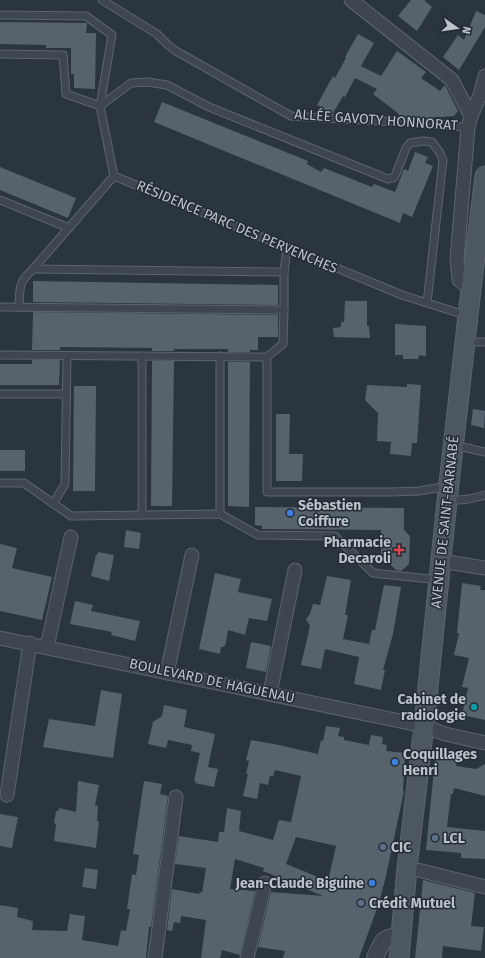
<svg xmlns="http://www.w3.org/2000/svg" width="485" height="958" font-family="'Fira Sans',sans-serif">
  <rect width="100%" height="100%" fill="#2a3540"/>
  <g fill="#56626c" fill-rule="evenodd">
    <path d="M411,0H424L432,7L417,31L398,16Z"/>
    <path d="M476,11L485,15V27L459,70L443,57L458,35L464,40Z"/>
    <path d="M0,22L87,23L86,33H96L95,89L74,88V74H71V48H46V45L0,44Z"/>
    <path d="M358,34L374,43L361,66L381,76L397,51L426,72L421,78L440,91L445,85L458,111L454,116L427,118L399,117V114L373,94L377,89L355,78L345,97L343,96L333,113H330L317,105L333,76L335,78L346,58L345,57Z"/>
    <path d="M162,102L308,161L307,164L321,172L324,168L372,187L374,184L395,192L404,169L408,171L415,152L428,157L425,163L433,166L412,217L403,213L400,223L154,122Z"/>
    <path d="M0,167L76,198L68,218L0,190Z"/>
    <path d="M33,281L278,285V305L33,302Z"/>
    <path d="M345,301H367V326H369L370,338L334,337L333,328L341,327V322H344Z"/>
    <path d="M33,312L278,315V337H258V350H250V352H228V349H174V351H152V348L60,347V350H32Z"/>
    <path d="M395,324L426,326V356L419,355L418,359H403V355H395Z"/>
    <path d="M32,360H60L59,385H0V364H32Z"/>
    <path d="M152,361H174L172,506H151Z"/>
    <path d="M228,362H250L249,507L228,506Z"/>
    <path d="M407,384L421,385L417,443H412L411,456L390,454L391,442L377,441L378,413L365,400L367,385L407,387Z"/>
    <path d="M74,386H96L95,491H73Z"/>
    <path d="M473,409L485,411L484,428L471,425Z"/>
    <path d="M276,414H290L289,454H303L302,481H276Z"/>
    <rect x="0" y="450" width="25" height="21"/>
    <path d="M255,507L404,508V530L410,536L409,564L401,571L396,570L381,555V530L262,529V526L255,525Z"/>
    <path d="M126,530L141,533L139,549L124,547Z"/>
    <path d="M0,544L17,548L12,568L52,577L42,620L0,611Z"/>
    <path d="M98,552L114,555L109,581L91,576L96,555H97Z"/>
    <path d="M215,573L241,579L238,592L272,599L267,621L249,618L245,635L228,630L226,643L224,647H221L220,654L199,649Z"/>
    <path d="M327,576L351,580L345,615H348L343,639L369,644L372,630H375L384,585L401,587L393,634L383,670H385L381,690L354,684L359,657L325,649L321,669L301,665L310,626L306,619L310,614L313,604L320,605Z"/>
    <path d="M462,583L481,586L480,590H485V720L462,715L468,688L462,687L469,658L454,655L459,633H457Z"/>
    <path d="M75,601L93,605L91,611L140,621L135,641L111,635L112,632L70,624Z"/>
    <path d="M251,642L271,646L266,672L246,668Z"/>
    <path d="M101,690L122,694L113,758L43,747L49,719L95,726Z"/>
    <path d="M164,705L187,710L184,727L215,734L208,767L218,769L214,787L195,783L196,781H194L200,753L191,751L192,745L168,740L166,748L148,744L153,722L162,716Z"/>
    <path d="M326,726L340,728L338,736L344,737V740L369,745L371,735L383,737L382,744L387,745L386,751L405,753L403,791H404L386,876L379,903L359,958H283L285,951L258,947L271,892L323,896L263,871L264,868L235,859L230,889L255,891L240,955L222,950L220,958H201L206,920L181,916L180,923L174,922L172,931L167,930L172,889L199,894L200,892L202,893L206,868L175,864L179,836L218,842L219,832H224L227,808L241,811L239,831L273,840L279,820L291,822L301,776L275,770L273,776H270L268,785L260,783L257,799L243,796L248,774H246L249,761L246,760L251,740L279,745L318,754L321,740L323,741ZM296,837L336,846L328,881L286,864Z"/>
    <path d="M436,749L457,754L456,766L476,769L485,764V796L454,788L453,794H451L447,827L485,831V859L461,858V853L426,850Z"/>
    <path d="M78,781L99,785L95,805L98,806L97,821H99L96,848L54,841L56,824L54,823L56,811H58L59,808L76,812Z"/>
    <path d="M144,781L162,784L160,794L168,796L151,927H149L146,958H0V905L18,908L17,917L33,921L32,930L67,931L70,914L85,916L82,940L118,946L121,930L126,931L130,909H127L132,874L136,875L139,855L133,854Z"/>
    <path d="M0,814L18,817L12,848L0,846Z"/>
    <path d="M85,868L98,870L96,889L82,887Z"/>
    <path d="M423,880L475,893L471,926L484,927L481,951L443,946L442,958H415Z"/>
  </g>
  <g fill="none" stroke-linecap="round" stroke-linejoin="round">
    <g stroke="#5c656d" stroke-width="9">
      <g id="service">
        <path d="M102,0L157,34L168,45L176,51L291,116L449,125L468,128"/>
        <path d="M0,15L86,16L112,35L100,106L66,94L63,55L0,54"/>
        <path d="M0,200L69,228"/>
        <path d="M33,269L284,272L287,248"/>
        <path d="M427,303L443,160L440,153L432,142L423,141L410,143L406,148L395,176L393,178L388,179L209,107L167,85L147,82L131,83L100,106L114,176L402,295L468,316"/>
        <path d="M0,307L284,310V272"/>
        <path d="M19,307C20,288 18,283 33,269L114,176"/>
        <path d="M465,342H485"/>
        <path d="M0,355L267,357"/>
        <path d="M267,357V492H392L419,491L449,486"/>
        <path d="M267,357L283,344L284,310"/>
        <path d="M0,394H66"/>
        <path d="M454,445L485,452"/>
        <path d="M0,483H24L71,516L220,514L258,535L335,536L373,573L439,580"/>
        <path d="M447,501L469,499L485,495"/>
        <path d="M53,504L65,484L67,356"/>
        <path d="M220,514V356"/>
        <path d="M142,515V356"/>
      </g>
    </g>
    <g stroke="#5c656d" stroke-width="15">
      <g id="minor">
        <path d="M351,0L452,80L471,116L468,128L457,259L459,280L471,289"/>
        <path d="M471,116L480,95L485,76"/>
        <path d="M441,561L485,568"/>
        <path d="M0,638L424,726L445,734L485,743"/>
        <path d="M47,647L71,537"/>
        <path d="M167,673L192,555"/>
        <path d="M270,693L295,570"/>
        <path d="M7,795L30,643"/>
        <path d="M407,868L422,871L485,887"/>
        <path d="M155,958L176,797"/>
        <path d="M247,958L265,883"/>
      </g>
    </g>
    <g stroke="#5c656d" stroke-width="18">
      <path id="tertiary" d="M375,958C382,942 382,936 400,937"/>
    </g>
    <g stroke="#5c656d" stroke-width="21">
      <path id="secondary" d="M399,958L407,868L424,726L447,501L471,289L485,176"/>
    </g>
    <use href="#service" stroke="#3e4750" stroke-width="7"/>
    <use href="#minor" stroke="#3e4750" stroke-width="13"/>
    <use href="#tertiary" stroke="#3e4750" stroke-width="16"/>
    <use href="#secondary" stroke="#4d5762" stroke-width="19"/>
  </g>
  <g fill="#3f7fe0" stroke="#232c35" stroke-width="1.5">
    <circle cx="290" cy="513" r="4"/>
    <circle cx="395" cy="762" r="4"/>
    <circle cx="372" cy="883" r="4"/>
  </g>
  <path fill="#e0444e" stroke="#232c35" stroke-width="1.5" d="M397 544h4v4h4v4h-4v4h-4v-4h-4v-4h4z"/>
  <circle fill="#0f9aa8" stroke="#232c35" stroke-width="1.5" cx="474" cy="707" r="4"/>
  <g fill="#5c6f8a" stroke="#232c35" stroke-width="1.5">
    <circle cx="435" cy="838" r="4"/>
    <circle cx="383" cy="847" r="4"/>
    <circle cx="361" cy="903" r="4"/>
  </g>
  <g text-anchor="middle" dominant-baseline="central" stroke-width="3" stroke-linejoin="round" paint-order="stroke">
    <g font-size="14" fill="#bbc2ca" stroke="#232c35">
      <text transform="translate(376 120) rotate(4)">ALLÉE GAVOTY HONNORAT</text>
      <text transform="translate(237 227) rotate(23)">RÉSIDENCE PARC DES PERVENCHES</text>
      <text transform="translate(445 522) rotate(-84)">AVENUE DE SAINT-BARNABÉ</text>
      <text transform="translate(212 681) rotate(12)">BOULEVARD DE HAGUENAU</text>
    </g>
    <g font-size="14" font-weight="bold" fill="#bbc2ca" stroke="#232c35" text-anchor="start">
      <text x="298" y="505">Sébastien<tspan x="298" dy="16">Coiffure</tspan></text>
      <text x="391" y="542" text-anchor="end">Pharmacie<tspan x="391" dy="16">Decaroli</tspan></text>
      <text x="466" y="699" text-anchor="end">Cabinet de<tspan x="466" dy="16">radiologie</tspan></text>
      <text x="403" y="754">Coquillages<tspan x="403" dy="16">Henri</tspan></text>
      <text x="443" y="838">LCL</text>
      <text x="391" y="847">CIC</text>
      <text x="364" y="883" text-anchor="end">Jean-Claude Biguine</text>
      <text x="369" y="903">Crédit Mutuel</text>
    </g>
  </g>
  <g transform="translate(457 28) rotate(103)" stroke="#232c35" stroke-width="3" paint-order="stroke">
  <path d="M0-3L7 15L0 10L-7 15Z" fill="#bbc2ca"/>
  <text y="-6" font-size="11" font-weight="bold" text-anchor="middle" fill="#bbc2ca">N</text>
  </g>
</svg>
